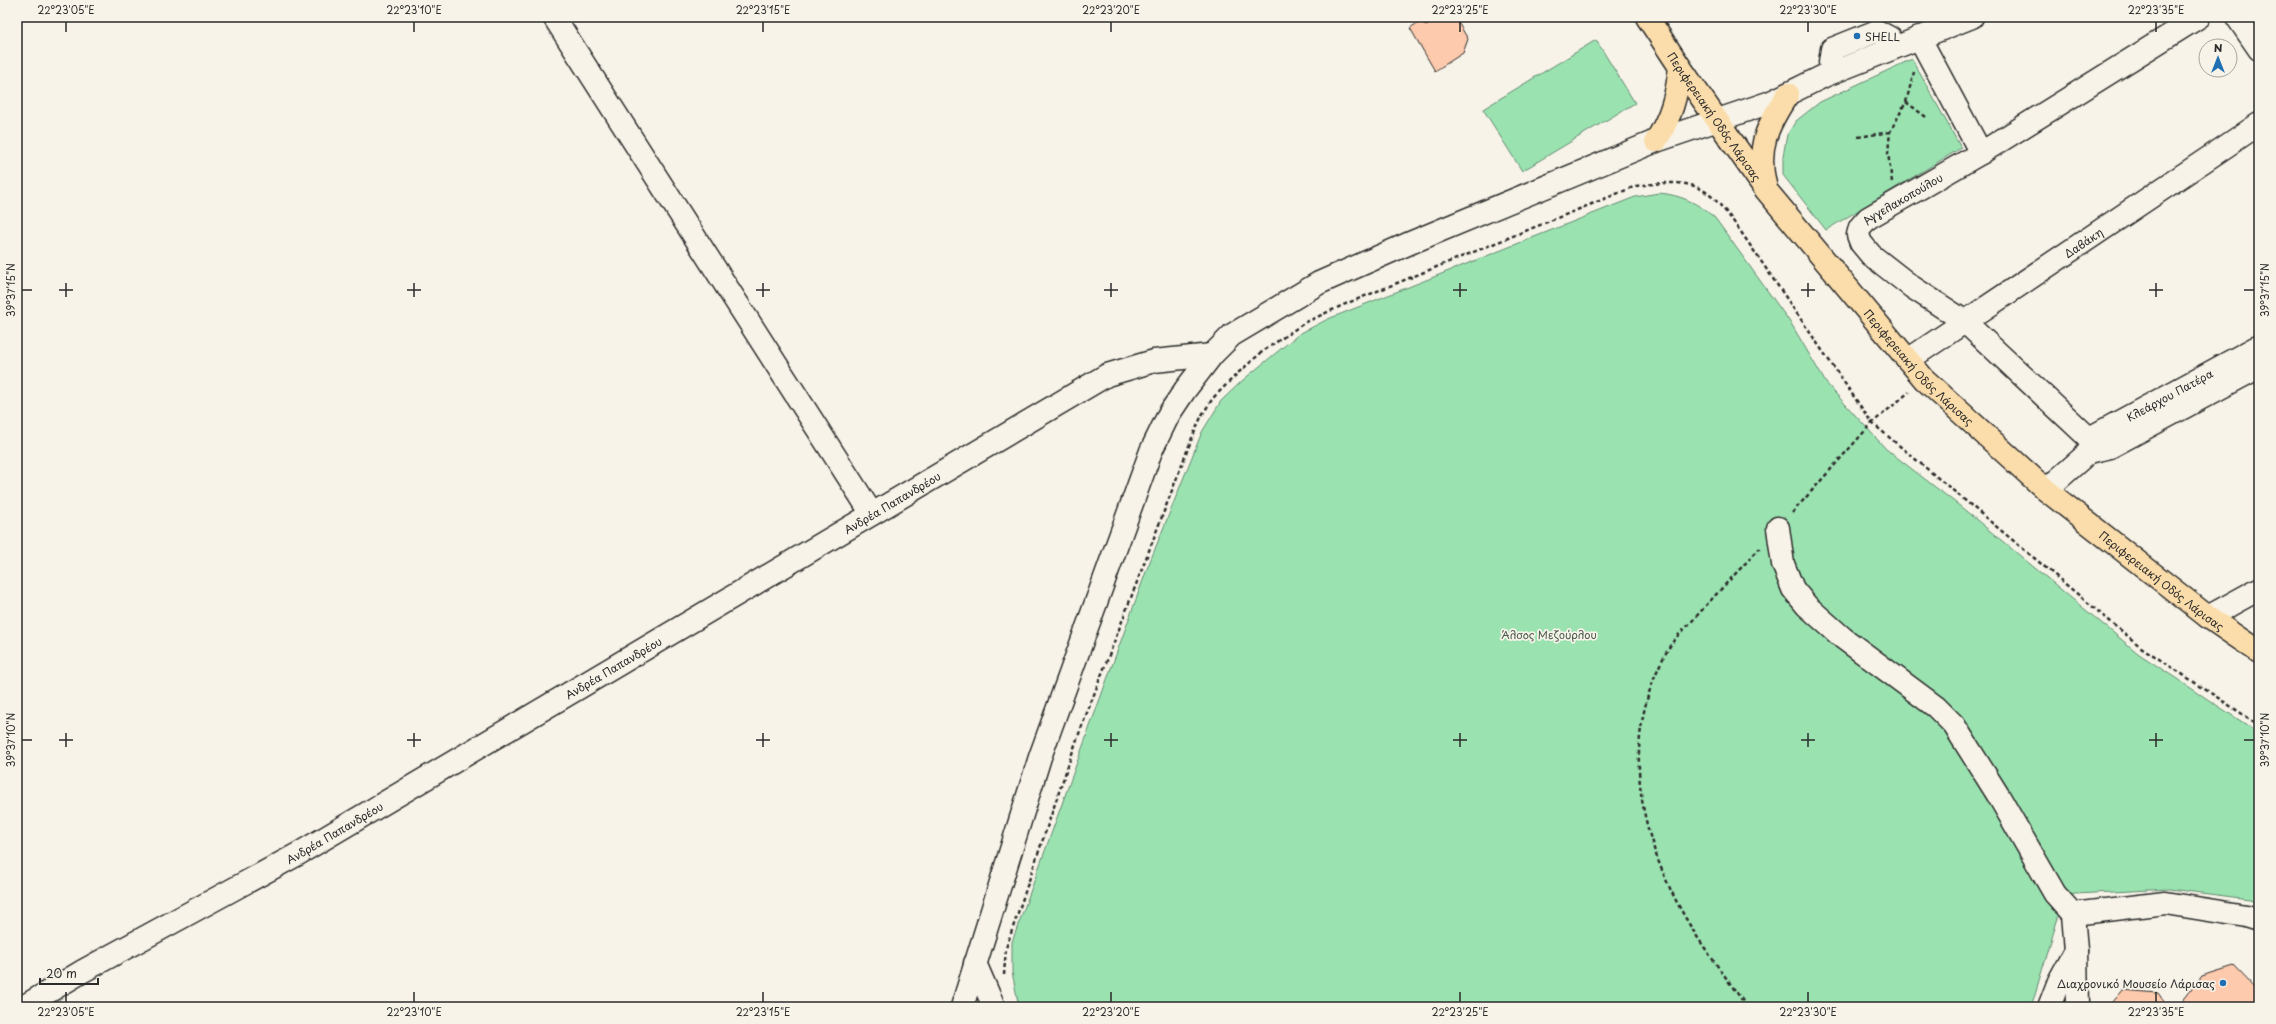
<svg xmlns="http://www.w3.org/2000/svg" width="2276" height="1024" font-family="'Playpen Sans',sans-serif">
  <rect width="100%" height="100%" fill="#f7f3e8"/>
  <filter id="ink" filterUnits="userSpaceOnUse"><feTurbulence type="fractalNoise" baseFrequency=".025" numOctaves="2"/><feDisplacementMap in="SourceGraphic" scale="8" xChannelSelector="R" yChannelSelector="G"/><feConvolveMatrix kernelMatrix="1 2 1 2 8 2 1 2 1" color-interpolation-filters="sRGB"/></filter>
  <g filter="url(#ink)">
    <g fill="#9ae3b1" stroke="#62876e">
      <path d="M1596,40L1635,103L1522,171L1483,109Z"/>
      <path d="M1912,59L1961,148L1826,230L1783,175V156L1787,135L1796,121L1820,102Z"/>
      <path d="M1659,193C1681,195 1698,203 1715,218L1792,325L1826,383L1886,449L1961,507L2139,654L2259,733V902L2249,899L2169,889L2075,894L2064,898L2031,1007H1019L1012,972V942L1147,569L1202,432L1221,401L1243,380L1299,334L1328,319L1635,197Z"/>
    </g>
    <g fill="#fdcaad" stroke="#2b2b2b">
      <path d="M1440,17L1456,19L1468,39L1463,53L1435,71L1410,28L1422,20L1426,26Z"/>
      <path d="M2234,966L2257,990L2256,1007H2178L2202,976Z"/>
      <path d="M2122,990L2158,993L2168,1007H2108Z"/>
    </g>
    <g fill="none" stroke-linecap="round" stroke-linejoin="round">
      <g stroke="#2b2b2b" stroke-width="25">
        <g id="minor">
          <path d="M554,17L872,514"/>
          <path d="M2237,17L2259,49"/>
          <path d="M1919,37L1981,153"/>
          <path d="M1830,62L1832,49L1877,31L1890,38"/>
          <path id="s1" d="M1908,360L2259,124"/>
          <path id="s2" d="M2091,440L1964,321L1912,287L1871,255L1861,243L1858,235L1860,227L1868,218L1981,153L2199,17"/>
          <path id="s3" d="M2089,452L2091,440L2097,434L2259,346"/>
          <path d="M2046,490L2089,452L2110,447L2259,367"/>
          <path d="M1778,528L1783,564L1793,589L1807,606L1843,638L1936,707L1954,725L1998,795L2055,894L2073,914L2076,950L2059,981L2049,1007"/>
          <path d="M2208,617L2259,589"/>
          <path d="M2073,914L2165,903L2246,916L2259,920"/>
          <path d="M2076,951L2077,1007"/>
          <path d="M975,963L994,1007"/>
          <path id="s4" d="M23,1007L83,971L298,854L1107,375L1154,361L1212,355"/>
          <path d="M962,1007L1040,757L1151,451L1169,414L1185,390L1212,355L1232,335L1319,283L1410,243L1656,141L1771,102L1824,76L1972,17"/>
        </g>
      </g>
      <g stroke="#2b2b2b" stroke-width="25">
        <g id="highway">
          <path id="s5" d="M1647,17L1680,67L1766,190L1924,379L2046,490L2208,617L2259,652"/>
          <path d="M1656,141C1671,117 1677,95 1680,67"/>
          <path d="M1765,184C1756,147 1768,124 1788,94"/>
        </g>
      </g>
      <g stroke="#2b2b2b" stroke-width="2.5" stroke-dasharray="4 3" stroke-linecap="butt">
        <path d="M1906,102L1926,117"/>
        <path d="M1858,137L1890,132"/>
        <path d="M1892,182L1888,153L1890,132L1906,102L1914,72"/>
        <path d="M1792,513L1872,423L1909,392"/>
        <path d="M1004,975L1006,948L1077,739L1192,438L1202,415L1213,398L1238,373L1262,352L1304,323L1343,305L1636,186C1696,178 1706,183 1741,232L1872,423L2141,647L2259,725"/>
        <path d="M1747,1007C1730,983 1712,959 1696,935C1640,848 1614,740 1670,646C1676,636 1686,628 1694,619C1715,595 1738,571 1760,548"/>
      </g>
      <use href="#minor" stroke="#f7f3e8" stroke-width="22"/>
      <use href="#highway" stroke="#fbddab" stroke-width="22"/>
    </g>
  </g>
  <path fill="none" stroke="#2b2b2b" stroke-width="1.5" d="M66,22V32M414,22V32M763,22V32M1111,22V32M1460,22V32M1808,22V32M2156,22V32M66,283V297M414,283V297M763,283V297M1111,283V297M1460,283V297M1808,283V297M2156,283V297M22,290H32M59,290H73M407,290H421M756,290H770M1104,290H1118M1453,290H1467M1801,290H1815M2149,290H2163M2244,290H2254M66,733V747M414,733V747M763,733V747M1111,733V747M1460,733V747M1808,733V747M2156,733V747M22,740H32M59,740H73M407,740H421M756,740H770M1104,740H1118M1453,740H1467M1801,740H1815M2149,740H2163M2244,740H2254M66,992V1002M414,992V1002M763,992V1002M1111,992V1002M1460,992V1002M1808,992V1002M2156,992V1002"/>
  <g fill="#1f6fb2" stroke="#f7f3e8" stroke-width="1.5">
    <circle cx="1857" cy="36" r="4"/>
    <circle cx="2223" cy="983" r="4"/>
  </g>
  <g text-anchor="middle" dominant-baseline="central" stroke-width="3.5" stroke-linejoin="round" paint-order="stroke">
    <g font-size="11" fill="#2b2b2b" stroke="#f7f3e8" text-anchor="start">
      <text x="1865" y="36">SHELL</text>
      <text x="2215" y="983" text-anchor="end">Διαχρονικό Μουσείο Λάρισας</text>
    </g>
    <g font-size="11" fill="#2b2b2b" stroke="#f7f3e8">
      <text stroke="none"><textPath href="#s5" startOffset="120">Περιφερειακή Οδός Λάρισας</textPath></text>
      <text stroke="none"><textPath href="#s2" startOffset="372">Αγγελακοπούλου</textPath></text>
      <text stroke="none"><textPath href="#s1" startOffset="211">Δαβάκη</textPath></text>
      <text stroke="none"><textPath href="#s5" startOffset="444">Περιφερειακή Οδός Λάρισας</textPath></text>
      <text stroke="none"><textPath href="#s3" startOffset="103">Κλεάρχου Πατέρα</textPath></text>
      <text stroke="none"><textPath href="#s4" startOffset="1005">Ανδρέα Παπανδρέου</textPath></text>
      <text stroke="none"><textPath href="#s5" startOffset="768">Περιφερειακή Οδός Λάρισας</textPath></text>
      <text stroke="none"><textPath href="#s4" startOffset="681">Ανδρέα Παπανδρέου</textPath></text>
      <text stroke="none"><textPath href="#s4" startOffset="357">Ανδρέα Παπανδρέου</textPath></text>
    </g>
    <g font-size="11" fill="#47594c" stroke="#f7f3e8">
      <text x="1549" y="634">Άλσος Μεζούρλου</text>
    </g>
  </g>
  <rect width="2276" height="1024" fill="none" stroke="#f7f3e8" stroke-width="44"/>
  <g transform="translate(2218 58)"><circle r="19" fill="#f7f3e8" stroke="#a5a39c"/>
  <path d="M0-3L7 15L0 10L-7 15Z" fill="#1f6fb2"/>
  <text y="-6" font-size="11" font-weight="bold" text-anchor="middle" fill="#2b2b2b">N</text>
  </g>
  <path d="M40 978v6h58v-6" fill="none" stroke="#2b2b2b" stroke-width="2"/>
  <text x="46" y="978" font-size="12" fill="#2b2b2b" stroke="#f7f3e8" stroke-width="3" paint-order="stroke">20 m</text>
  <rect x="22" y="22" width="2232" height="980" fill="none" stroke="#2b2b2b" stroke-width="1.5"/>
  <g font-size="10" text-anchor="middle" fill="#2b2b2b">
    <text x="66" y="14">22°23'05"E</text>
    <text x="414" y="14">22°23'10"E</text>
    <text x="763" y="14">22°23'15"E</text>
    <text x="1111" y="14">22°23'20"E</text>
    <text x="1460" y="14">22°23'25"E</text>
    <text x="1808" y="14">22°23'30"E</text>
    <text x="2156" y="14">22°23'35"E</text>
    <text transform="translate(11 290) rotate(-90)" y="4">39°37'15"N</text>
    <text transform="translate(2265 290) rotate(-90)" y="4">39°37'15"N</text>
    <text transform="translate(11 740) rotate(-90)" y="4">39°37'10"N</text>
    <text transform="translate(2265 740) rotate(-90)" y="4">39°37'10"N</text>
    <text x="66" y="1016">22°23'05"E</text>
    <text x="414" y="1016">22°23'10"E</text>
    <text x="763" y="1016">22°23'15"E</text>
    <text x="1111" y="1016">22°23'20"E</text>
    <text x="1460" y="1016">22°23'25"E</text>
    <text x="1808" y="1016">22°23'30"E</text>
    <text x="2156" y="1016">22°23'35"E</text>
  </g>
</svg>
